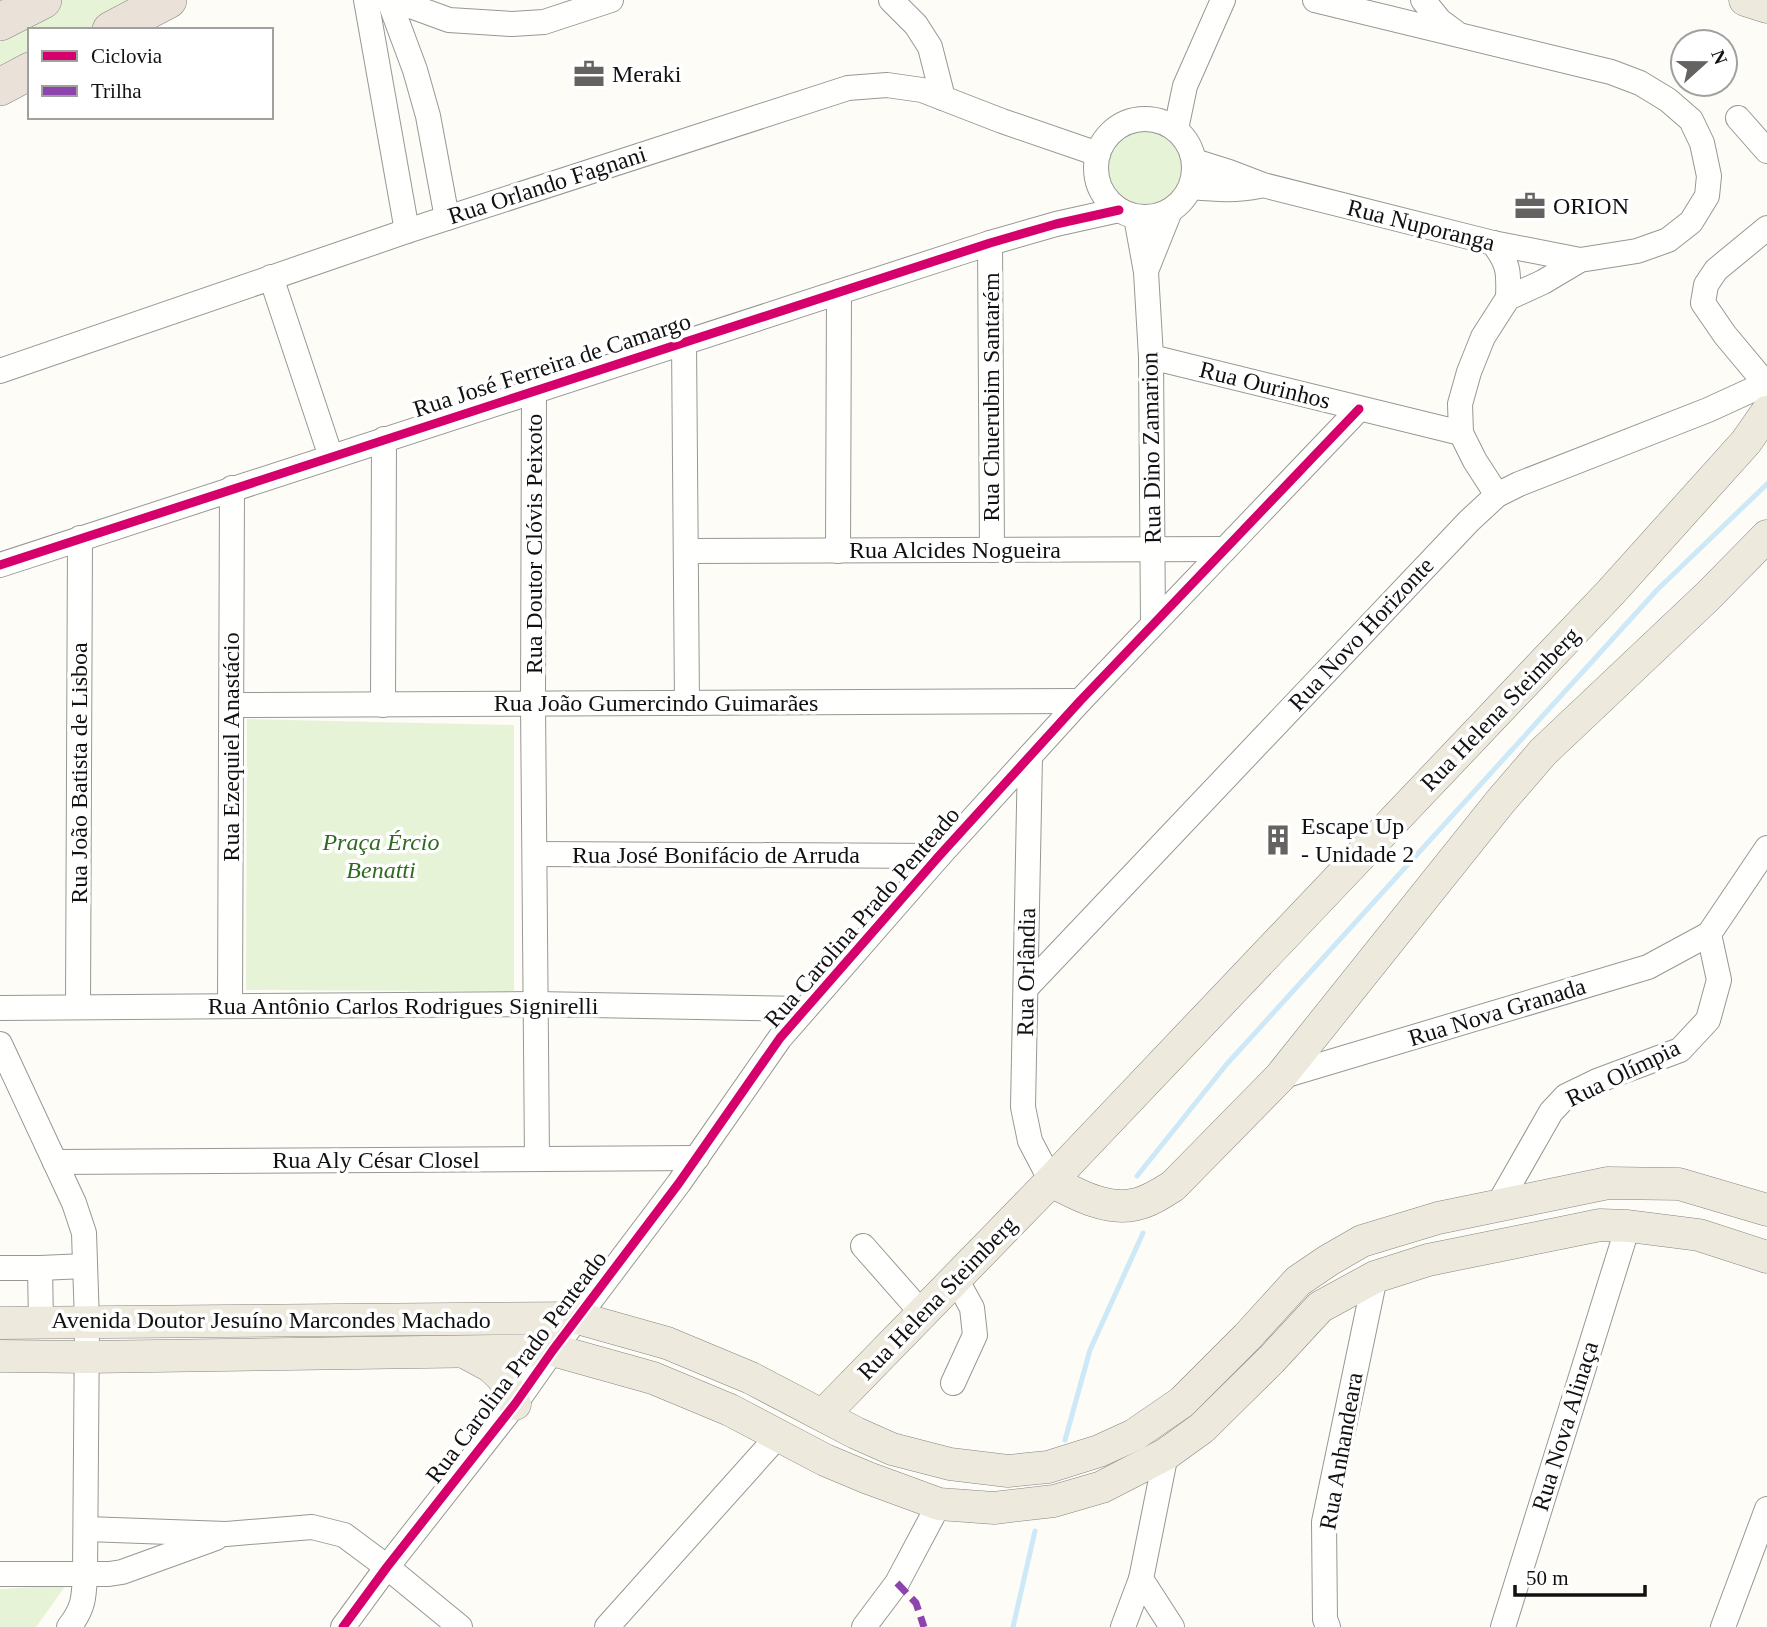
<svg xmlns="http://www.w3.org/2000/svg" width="1767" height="1627" font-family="Georgia,serif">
  <rect width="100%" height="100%" fill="#fdfcf7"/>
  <g fill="#e7f3d7">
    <path d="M57,0H152L96,30H30V64L0,79V30Z"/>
    <circle cx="1145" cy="168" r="40"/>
    <path d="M247,719L514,725V991L246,990Z"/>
    <path d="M66,1585L36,1627H0V1589Z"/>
  </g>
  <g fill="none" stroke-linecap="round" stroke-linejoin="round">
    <g stroke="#cde8f7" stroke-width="5">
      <path d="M1137,1176L1226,1065L1657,590L1767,484"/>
      <path d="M1065,1440L1090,1350L1143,1233"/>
      <path d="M1013,1627L1035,1531"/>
    </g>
    <g stroke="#979795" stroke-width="26">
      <g id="minor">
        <path d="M366,0L407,231"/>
        <path d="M389,0L415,70L428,116L447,218"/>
        <path d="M394,0L449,20L512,24L544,22L611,0"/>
        <path d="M891,0L916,25L930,47L943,98"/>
        <path d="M1315,0L1611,72L1640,83L1668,100L1691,120L1702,143L1709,176L1707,196L1691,222L1668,240L1637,251L1580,260L1543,282L1508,298L1483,337L1469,372L1460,404L1461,433L1475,461L1497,495"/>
        <path d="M1423,0L1440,21L1455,32"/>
        <path d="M1738,118L1767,151"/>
        <circle cx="1145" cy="168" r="49"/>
        <path d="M1176,129L1185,86L1223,0"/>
        <path d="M1194,161L1229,172L1263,185L1493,243L1580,260"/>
        <path d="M1191,187C1214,189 1236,191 1259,186"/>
        <path d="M1136,217L1146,272L1151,357L1153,624"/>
        <path d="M990,243L992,550"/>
        <path d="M1493,243C1509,264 1509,272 1508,298"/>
        <path d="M1146,271L1170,211"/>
        <path d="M271,277L331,457"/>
        <path d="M684,342L687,703"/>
        <path d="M1151,357L1461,433"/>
        <path d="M0,371L407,231L848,88L887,85L922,90L1002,121L1098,154"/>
        <path d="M1766,384L1725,335L1703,303L1706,285L1716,270L1767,228"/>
        <path d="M534,391L533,704L537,1159"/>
        <path d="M686,551L1225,549"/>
        <path d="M838,551L839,292"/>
        <path d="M0,565L990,243L1056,224L1119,210"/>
        <path d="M232,705L1080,701"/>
        <path d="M383,705L384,439"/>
        <path d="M1030,756L1023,1107L1030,1141L1051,1181"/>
        <path d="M535,854L939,856"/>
        <path d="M1026,988L1469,521L1497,495L1519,484L1708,410L1767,383"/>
        <path d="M230,1006L232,488"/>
        <path d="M78,1007L80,538"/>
        <path d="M0,1008L536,1004L805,1009"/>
        <path d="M0,1044L74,1203L84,1233L87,1322L85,1574C84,1597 84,1608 69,1627"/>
        <path d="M1280,1077L1648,967L1709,934L1767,848"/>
        <path d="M55,1162L697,1158"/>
        <path d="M1498,1205L1551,1112L1566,1096L1597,1081L1680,1050L1708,1020L1719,980L1709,934"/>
        <path d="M863,1246L922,1313"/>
        <path d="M0,1268H40L85,1266"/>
        <path d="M40,1268L41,1322"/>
        <path d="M953,1383L975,1335L972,1308L956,1279"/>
        <path d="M1166,1454L1141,1579L1172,1627"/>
        <path d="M86,1529L226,1534L312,1527L344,1535L387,1567L460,1627"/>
        <path d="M0,1574H109L122,1572L216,1538"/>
        <path d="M343,1627L387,1567L515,1404L553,1350L679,1183L780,1038L939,856L1080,701L1359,409"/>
        <path d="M607,1627L778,1436"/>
        <path d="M864,1627L897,1583L939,1504"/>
        <path d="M1123,1627L1141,1579"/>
        <path d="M1328,1627L1325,1619L1324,1522L1375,1277"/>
        <path d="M1503,1627L1628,1226"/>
        <path d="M1723,1627L1767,1509"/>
      </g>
    </g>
    <g stroke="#858482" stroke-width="33">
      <g id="major">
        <path d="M1745,0L1767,7"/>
        <path d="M1051,1181C1076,1194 1108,1212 1137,1204C1150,1201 1162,1193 1173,1186L1280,1077L1500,802L1543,752L1708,596L1767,536"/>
        <path d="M0,1323L578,1318L667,1343L751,1378L856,1433L892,1449L950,1464L1008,1471L1048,1467L1099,1451L1134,1435L1182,1402L1247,1337L1298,1281L1329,1260L1362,1241L1438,1218L1608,1183L1679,1184L1767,1210"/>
        <path d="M464,1352L490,1366L503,1378L515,1404"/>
        <path d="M0,1356L88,1357L553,1350L653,1378L730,1410L825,1460L868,1478L939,1504L994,1508L1054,1501L1102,1487L1166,1454L1202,1428L1271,1360L1320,1307L1375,1277L1428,1260L1600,1225L1628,1226L1699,1235L1767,1257"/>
        <path d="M823,1415L1051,1181L1611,592L1746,442L1767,412"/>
      </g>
    </g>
    <g stroke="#858482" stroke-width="38">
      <g id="highway">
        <path d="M0,22L43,0"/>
        <path d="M111,30L168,0"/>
        <path d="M0,87L30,71"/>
      </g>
    </g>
    <use href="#minor" stroke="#fffffe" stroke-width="24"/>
    <use href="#major" stroke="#ede9dc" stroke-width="32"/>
    <use href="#highway" stroke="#eae1d8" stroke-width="37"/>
    <path stroke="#8e44ad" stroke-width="7" stroke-dasharray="14 7" stroke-linecap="butt" d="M897,1583L916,1603L924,1627"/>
    <g stroke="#fff" stroke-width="13">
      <g id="cycleway">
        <path d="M0,565L990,243L1056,224L1119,210"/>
        <path d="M343,1627L387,1567L515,1404L553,1350L679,1183L780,1038L939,856L1080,701L1359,409"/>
      </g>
    </g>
    <use href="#cycleway" stroke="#d6006c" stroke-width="9"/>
  </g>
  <defs>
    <g id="office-bare" transform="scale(2.415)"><path d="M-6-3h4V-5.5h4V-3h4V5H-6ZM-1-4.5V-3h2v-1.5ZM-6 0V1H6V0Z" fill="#646362" stroke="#fff" stroke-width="2.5" paint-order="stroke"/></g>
    <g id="building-bare" transform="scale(2.415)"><path d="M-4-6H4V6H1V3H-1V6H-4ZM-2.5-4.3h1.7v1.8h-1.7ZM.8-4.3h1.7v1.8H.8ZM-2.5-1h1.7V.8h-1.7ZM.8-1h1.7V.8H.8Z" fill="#646362" stroke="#fff" stroke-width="2.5" paint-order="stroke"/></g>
  </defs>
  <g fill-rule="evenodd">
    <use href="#office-bare" x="589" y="74"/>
    <use href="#office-bare" x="1530" y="206"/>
    <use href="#building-bare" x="1278" y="840"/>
  </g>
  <g text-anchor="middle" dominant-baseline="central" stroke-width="7" stroke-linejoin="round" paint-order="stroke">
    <g font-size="24" fill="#111" stroke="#fff" text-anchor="start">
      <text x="612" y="74">Meraki</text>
      <text x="1553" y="206">ORION</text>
      <text x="1301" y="826">Escape Up<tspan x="1301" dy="28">- Unidade 2</tspan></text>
    </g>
    <g font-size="24" fill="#111" stroke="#fff">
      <text transform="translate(547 185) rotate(-18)">Rua Orlando Fagnani</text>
      <text transform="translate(1421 225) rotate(14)">Rua Nuporanga</text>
      <text transform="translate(552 365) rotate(-18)">Rua José Ferreira de Camargo</text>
      <text transform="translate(1265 385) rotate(14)">Rua Ourinhos</text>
      <text transform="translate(991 397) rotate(-90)">Rua Chuerubim Santarém</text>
      <text transform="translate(1151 448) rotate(-91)">Rua Dino Zamarion</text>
      <text transform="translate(534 544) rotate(-90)">Rua Doutor Clóvis Peixoto</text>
      <text x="955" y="550">Rua Alcides Nogueira</text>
      <text transform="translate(1361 634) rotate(-47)">Rua Novo Horizonte</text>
      <text x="656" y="703">Rua João Gumercindo Guimarães</text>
      <text transform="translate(1500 709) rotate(-46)">Rua Helena Steimberg</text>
      <text transform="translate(231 747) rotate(-90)">Rua Ezequiel Anastácio</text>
      <text transform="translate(79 773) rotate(-90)">Rua João Batista de Lisboa</text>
      <text x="716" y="855">Rua José Bonifácio de Arruda</text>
      <text transform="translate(862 917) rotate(-49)">Rua Carolina Prado Penteado</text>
      <text transform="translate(1026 972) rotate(-89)">Rua Orlândia</text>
      <text x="403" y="1006">Rua Antônio Carlos Rodrigues Signirelli</text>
      <text transform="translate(1497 1012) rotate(-17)">Rua Nova Granada</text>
      <text transform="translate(1623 1073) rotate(-26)">Rua Olímpia</text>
      <text x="376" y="1160">Rua Aly César Closel</text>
      <text transform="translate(937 1298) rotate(-46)">Rua Helena Steimberg</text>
      <text x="271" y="1320">Avenida Doutor Jesuíno Marcondes Machado</text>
      <text transform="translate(516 1367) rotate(-53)">Rua Carolina Prado Penteado</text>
      <text transform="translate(1565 1426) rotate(-73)">Rua Nova Alinaça</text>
      <text transform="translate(1341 1451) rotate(-80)">Rua Anhandeara</text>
    </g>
    <g font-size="24" font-style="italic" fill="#2f6b1f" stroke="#fff">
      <text x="381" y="842">Praça Ércio<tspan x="381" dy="28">Benatti</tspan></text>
    </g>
  </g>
  <rect x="28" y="28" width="245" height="91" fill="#ffffff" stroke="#a0a0a0" stroke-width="2"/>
  <rect x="42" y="51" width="35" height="10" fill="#d6006c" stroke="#a0a0a0" stroke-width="2"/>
  <text x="91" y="63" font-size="21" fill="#111111">Ciclovia</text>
  <rect x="42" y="86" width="35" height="10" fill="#8e44ad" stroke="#a0a0a0" stroke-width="2"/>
  <text x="91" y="98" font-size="21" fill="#111111">Trilha</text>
  <g transform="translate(1704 63) rotate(69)"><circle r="33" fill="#ffffff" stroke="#a0a0a0" stroke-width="2"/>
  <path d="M0-5L12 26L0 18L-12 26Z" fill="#646362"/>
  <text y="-10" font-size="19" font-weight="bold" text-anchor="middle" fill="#111111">N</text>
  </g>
  <path d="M1515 1585v10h130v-10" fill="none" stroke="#111111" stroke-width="3.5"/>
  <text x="1526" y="1585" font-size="21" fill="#111111" stroke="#ffffff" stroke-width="5" paint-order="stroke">50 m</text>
</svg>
